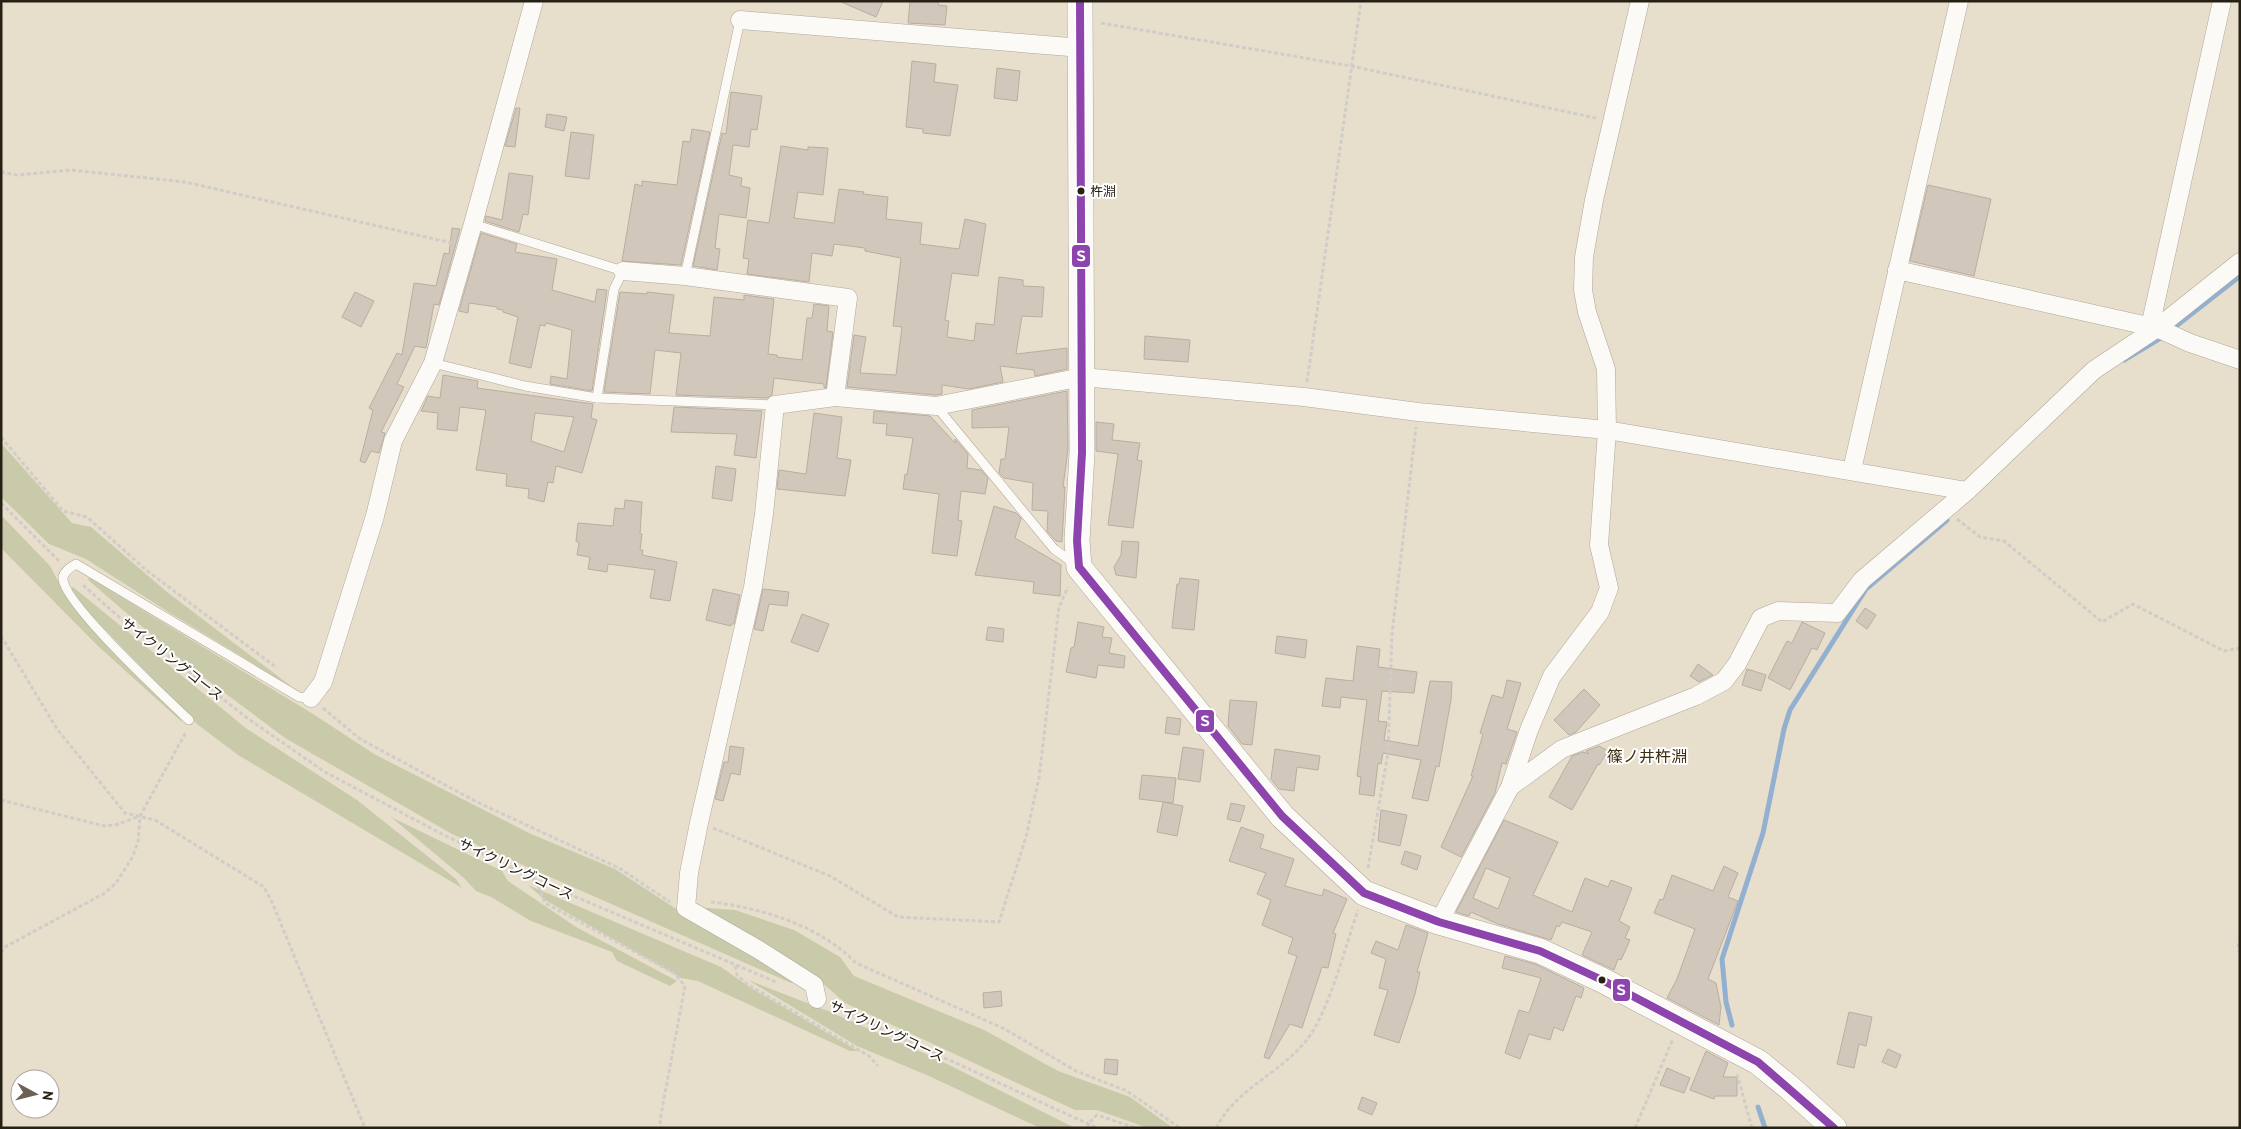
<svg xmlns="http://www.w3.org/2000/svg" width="2241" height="1129" font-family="'PT Sans','Noto Sans JP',sans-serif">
  <rect width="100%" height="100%" fill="#e8decc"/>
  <g fill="#c8caaa">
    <path d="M1,443L72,523L91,527L167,592L292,687L170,613L86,559L49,544L1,497Z"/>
    <path d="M1,515L50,566L69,601L112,649L175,712L183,723L98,646L1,548Z"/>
    <path d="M90,578L313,714L374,754L531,834L615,869L687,916L795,980L791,983L452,834L285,738L182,661L87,579Z"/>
    <path d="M73,587L247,729L357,800L456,879L462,888L238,755L197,724L86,610L71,589Z"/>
    <path d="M391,817L502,871L508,881L576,927L677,981L670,986L617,961L612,952L531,921L491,897L476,891L465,879Z"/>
    <path d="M528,885L721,967L751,988L858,1051H850L698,981L681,978L545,900Z"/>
    <path d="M695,907L735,910L794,930L840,957L854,976L984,1030L1058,1071L1130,1097L1173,1128H1148L1097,1110H1075L845,1003C803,962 746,935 695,907Z"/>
    <path d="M748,980L828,1011L935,1058L1075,1128H1040L929,1076L857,1046Z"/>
  </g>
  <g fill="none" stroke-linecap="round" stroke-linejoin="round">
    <g stroke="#93b0d1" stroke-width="5">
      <path d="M2176,326L2240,276"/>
      <path d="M2124,360L2164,336"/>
      <path d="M1732,1025L1726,1002L1722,959L1763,833L1784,729L1790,710L1866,589L1947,520"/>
      <path d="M1758,1107L1765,1128"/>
    </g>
  </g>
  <g fill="#d2c7bb" stroke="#b8aea1" fill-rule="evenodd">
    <path d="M839,1H883L876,17Z"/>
    <path d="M910,1H938V5L947,6L945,25L908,23Z"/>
    <path d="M912,61L936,64L934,82L958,85L950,136L923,133V129L906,127Z"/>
    <path d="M997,68L1020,71L1017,101L994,98Z"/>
    <path d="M731,92L762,96L757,130L751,129L749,147L733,145L729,175L742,178L741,186L750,188L746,218L719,214L715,248L720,249L717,270L693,266L722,133L726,134Z"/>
    <path d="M516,108H520L515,147L505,146Z"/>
    <path d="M547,114L567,117L564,131L545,127Z"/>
    <path d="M692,129L710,132L681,265L622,261L635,184L642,186V181L677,185L683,141L690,142Z"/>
    <path d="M571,132L594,135L589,179L565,176Z"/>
    <path d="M781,146L808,150V147L828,148L823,195L798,192L794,218L834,223L839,189L864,192L863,194L888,197L886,219L922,223L920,244L959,249L965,219L986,224L978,276L952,273L945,320L949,321L947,337L974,341L976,323L994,325L999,277L1023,280V286L1044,287L1042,317L1022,316L1016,354L1067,348V369L1035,376L1034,370L1000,366L1003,382L969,389L942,385V394L935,395L847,387L854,335L866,337L860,373L896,375L902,327L893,326L901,258L865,251V248L834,244L832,256L812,253L809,282L747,274L749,259L743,258L748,220L769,223Z"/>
    <path d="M509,173L533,176L528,215L523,214L519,232L485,221L486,216L502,220Z"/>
    <path d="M1928,185L1991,199L1974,276L1910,261Z"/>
    <path d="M452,228L460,229L439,305L434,304L426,348L415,346L397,384L404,387L381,432L385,433L379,453L371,451L365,463L360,461L373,410L369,408L397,353L402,355L414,283L436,286L444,253L449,254Z"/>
    <path d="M481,233L517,244L515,252L557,259L552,290L595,302L597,289L607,290L592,391L550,384L551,376L567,379L572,330L546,323L545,326L540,325L531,368L509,363L518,317L503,312V310L497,309V307L469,303L468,313L459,311Z"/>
    <path d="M355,292L374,301L361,327L342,317Z"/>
    <path d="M620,292L647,294V292L674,295L669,333L710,336L714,297L744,300V295L774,299L768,354L777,355V357L802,360L807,318H812L814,304L829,306L827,331L833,332L826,388H824V384L774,378L772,395L767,398L676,395L681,353L655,350L650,394L604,392Z"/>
    <path d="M1145,336L1190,340L1188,362L1144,359Z"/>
    <path d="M443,375L478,381L477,388L593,404L591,418L597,420L582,473L556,466L553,483L548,482L544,502L528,498L529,489L506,486L507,474L476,470L486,410L460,407L457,431L437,429L438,413L421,411L428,396L440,398ZM535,413L574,417L564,452L531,441Z"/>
    <path d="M1067,391L1068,449L1063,487H1065L1062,542L1056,541L1047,531L1048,511L1032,510L1033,483L1004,478L999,473L1001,459H1005L1009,427L972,428V410Z"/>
    <path d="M674,407L762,411L756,458L734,455L737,434L671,432Z"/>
    <path d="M874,411L930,416L955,443V439L968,454L967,468L981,470L988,478L985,494L961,491L958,520L962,521L957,556L932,553L939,494L903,489L905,474L907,475L913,438L886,435L887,424L873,423Z"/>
    <path d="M814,413L842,417L837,458L851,460L845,496L777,489L779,470L806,474Z"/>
    <path d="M1096,422L1114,424L1112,440L1140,443L1137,460L1142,461L1133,528L1108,525L1118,454L1096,451Z"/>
    <path d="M716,466L736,469L732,501L712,498Z"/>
    <path d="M625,500L642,502L640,534H642L640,550H643L642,555L677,562L670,601L650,598L655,570L608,564L607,572L588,569L590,557L577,555L579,543L576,541L578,523L613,526L615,508L624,509Z"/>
    <path d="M994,506L1016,513L1021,518L1015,538L1061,565L1060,596L1033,593L1034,582L975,575Z"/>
    <path d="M1122,541L1139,542L1136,578L1116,575L1114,567L1121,555Z"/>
    <path d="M1180,578L1199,580L1194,630L1172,628L1177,584H1179Z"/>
    <path d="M713,589L740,595L734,624H731V626L706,620Z"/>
    <path d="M763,589L789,592L787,606L769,604L763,631L754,629Z"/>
    <path d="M1865,608L1876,615L1867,629L1856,621Z"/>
    <path d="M802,614L829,624L818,652L791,642Z"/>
    <path d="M1078,622L1104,627L1102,637L1112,638L1109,653L1125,656L1124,668L1098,665L1096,678L1066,672L1071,648L1074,647Z"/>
    <path d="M1802,622L1825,633L1817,650L1812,648L1790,690L1768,678L1787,641L1792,643Z"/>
    <path d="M988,627L1004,629L1003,642L986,640Z"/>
    <path d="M1277,636L1307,640L1305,658L1275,653Z"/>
    <path d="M1357,646L1380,649L1378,667L1417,672L1414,693L1382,691L1378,721L1387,722L1384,740L1418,746L1430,681L1452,682L1451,700L1439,767L1436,766L1428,801L1412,798L1421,760L1383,753L1381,764L1378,763L1374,796L1359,794L1361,777L1357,776L1367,700L1341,697L1340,708L1322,706L1326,678L1353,681Z"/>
    <path d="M1698,664L1713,675L1699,682L1690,676Z"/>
    <path d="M1747,669L1766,675L1761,691L1742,685Z"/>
    <path d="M1507,680L1521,683L1507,729L1517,732L1506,764L1502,763L1495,793L1461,857L1441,847L1473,776H1471L1483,734L1480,733L1492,695L1503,698Z"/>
    <path d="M1584,689L1600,705L1576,732L1569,735L1554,720Z"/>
    <path d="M1230,700L1257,702L1252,745L1242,744L1228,726Z"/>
    <path d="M1167,717L1181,719L1179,735L1165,733Z"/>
    <path d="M730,746L744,748L740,775L731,773L723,801L715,799L724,762H728Z"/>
    <path d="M1599,746L1608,751L1599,765L1598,764L1572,810L1549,797L1572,756L1583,752L1589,754L1586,751Z"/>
    <path d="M1183,747L1204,750L1200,782L1178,779Z"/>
    <path d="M1275,749L1320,756L1318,770L1297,767L1294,791L1279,789L1271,779Z"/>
    <path d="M1142,775L1176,778L1173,803L1139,799Z"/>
    <path d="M1163,802L1183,806L1177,836L1157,832Z"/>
    <path d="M1231,803L1245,806L1240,822L1227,819Z"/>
    <path d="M1381,810L1407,815L1400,846L1378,841Z"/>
    <path d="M1504,820L1558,842L1533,895L1572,912L1585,878L1608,887L1611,880L1632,888L1619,921L1630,927L1625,938L1630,940L1621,960L1618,959L1614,970L1582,955L1592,932L1562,922L1559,927L1557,925L1551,940L1498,924L1471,912L1469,916L1456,912ZM1486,868L1510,878L1498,909L1473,898Z"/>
    <path d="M1241,827L1264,835L1260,848L1294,859L1285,886L1322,896L1324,889L1347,899L1333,933L1336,934L1328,968L1322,967L1302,1028L1290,1024L1269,1059L1264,1057L1297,956L1288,953L1293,938L1262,925L1271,900L1257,894L1266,873L1229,861Z"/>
    <path d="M1405,851L1421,856L1417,870L1401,864Z"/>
    <path d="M1724,866L1738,873L1728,897L1738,901L1708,979L1716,983L1721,1007L1719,1025L1667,998L1677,979L1695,929L1654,913L1660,899L1663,900L1672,875L1713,891Z"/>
    <path d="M1406,925L1428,933L1417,972H1420L1415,994L1399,1043L1374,1035L1388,990L1379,988L1386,959L1371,953L1376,941L1398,950Z"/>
    <path d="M1505,956L1535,964L1584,988L1581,998L1576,996L1563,1031L1554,1027L1550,1040L1529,1034L1520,1059L1505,1053L1519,1010L1529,1013L1541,978L1502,968Z"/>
    <path d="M1001,991L1002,1006L984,1008L983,993Z"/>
    <path d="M1849,1012L1872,1017L1866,1046L1859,1044L1854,1068L1837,1064Z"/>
    <path d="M1888,1049L1901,1055L1896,1068L1882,1062Z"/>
    <path d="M1706,1051L1728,1063L1723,1077H1737V1096H1715L1714,1099L1690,1090Z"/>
    <path d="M1105,1059L1118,1060L1117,1075L1104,1073Z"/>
    <path d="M1667,1068L1690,1078L1684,1093L1660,1085Z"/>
    <path d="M1362,1097L1377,1103L1372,1115L1358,1109Z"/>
  </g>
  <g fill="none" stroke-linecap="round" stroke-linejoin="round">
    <g stroke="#afa799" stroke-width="10">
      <g id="lane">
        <path d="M473,224L623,271L614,289L597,398"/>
        <path d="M685,276L740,20"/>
        <path d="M433,363L525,386L597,398L775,405"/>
        <path d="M936,406L1054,549L1075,564"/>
        <path d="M189,720C169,701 60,600 63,577C65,570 71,567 76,564L299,697L311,698"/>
      </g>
    </g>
    <g stroke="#afa799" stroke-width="19">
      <g id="street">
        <path d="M740,20L1082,48"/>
        <path d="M1897,270L2157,328L2190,343L2240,360"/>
        <path d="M623,271L685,276L848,298L835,397"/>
        <path d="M2150,327L2222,1"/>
        <path d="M1852,470L1959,1"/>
        <path d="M311,698L323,682L375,516L393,441L433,363L473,224L534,1"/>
        <path d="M1510,787L1562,749L1696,696L1724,681L1737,664L1761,618L1778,611L1837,613L1862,580L1967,491L2094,370L2157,328L2240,262"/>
        <path d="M1439,922L1510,787L1529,730L1552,676L1600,612L1609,588L1599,545L1607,430L1606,369L1587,312L1583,290L1584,257L1594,200L1640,1"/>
        <path d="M817,999L814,985L759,950L686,908L689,873L699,823L753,587L764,514L775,405L835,397L936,406L1082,377L1304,397L1418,412L1607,430L1967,491"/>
      </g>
    </g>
    <g stroke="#afa799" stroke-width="26">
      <path id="secondary" d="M1080,1L1082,453L1077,541L1079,567L1282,816L1364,893L1439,922L1540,951L1602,980L1758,1062L1790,1088L1834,1128"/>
    </g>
    <g stroke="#d0cdc9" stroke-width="3" stroke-dasharray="4 2.5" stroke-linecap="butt">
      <path d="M1101,23L1351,66L1596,118"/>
      <path d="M1,172L17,175L71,170L185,182L452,243"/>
      <path d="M1307,382L1361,1"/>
      <path d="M1,437L63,511L87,517L146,570L277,668"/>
      <path d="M1,503L59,561"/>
      <path d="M1957,519L1980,537L2004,541L2102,622L2133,604L2224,651L2240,648"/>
      <path d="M83,585L112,611L247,718L325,772L442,834L536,880L776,982"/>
      <path d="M1,636L57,729L125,813L155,820L264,887L272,902L365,1128"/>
      <path d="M323,708L360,739L477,802L619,868L670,902"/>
      <path d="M1,800L104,826L115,825L140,816"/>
      <path d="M713,828L830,876L898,917L999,922L1026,837L1039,778L1059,607L1068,587"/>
      <path d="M1368,868L1388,753L1392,634L1416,427"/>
      <path d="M536,880L545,903L674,973L685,986L660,1120L661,1128"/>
      <path d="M711,902C761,908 819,925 856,963L1003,1028L1076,1071L1127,1091L1180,1128"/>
      <path d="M2240,937L2238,948L2240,954"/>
      <path d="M1,953L5,947L105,893L116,883L132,858L138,842L140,816L186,732"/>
      <path d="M735,966L737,975L747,984L869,1056L878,1066"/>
      <path d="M832,1006L1097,1128"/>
      <path d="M1737,1074L1752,1128"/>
      <path d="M1088,1128L1089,1123L1097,1115L1136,1128"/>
      <path d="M1216,1128C1236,1089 1279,1074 1306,1041C1329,1012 1345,947 1358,910"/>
      <path d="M1635,1128L1673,1039"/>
    </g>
    <use href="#lane" stroke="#fcfaf7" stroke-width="9"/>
    <use href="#street" stroke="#fcfaf7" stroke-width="18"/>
    <use href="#secondary" stroke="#fcfaf7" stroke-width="25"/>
    <g stroke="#fff" stroke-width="11">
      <path id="bus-1" d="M1080,1L1082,453L1077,541L1079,567L1282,816L1364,893L1439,922L1540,951L1602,980L1758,1062L1834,1128"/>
    </g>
    <use href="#bus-1" stroke="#8e44ad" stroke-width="8"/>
  </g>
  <g fill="#272014" stroke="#fff" stroke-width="2">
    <circle cx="1081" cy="191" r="4.5"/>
    <circle cx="1602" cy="980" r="4.5"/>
  </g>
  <g text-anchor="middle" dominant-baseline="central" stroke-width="4" stroke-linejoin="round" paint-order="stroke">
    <g font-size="13" fill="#272014" stroke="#fff" text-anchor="start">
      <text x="1090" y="191">杵淵</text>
    </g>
    <g font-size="14" fill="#272014" stroke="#fff">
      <text transform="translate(172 659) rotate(38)">サイクリングコース</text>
      <text transform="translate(516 869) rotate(25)">サイクリングコース</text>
      <text transform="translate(887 1031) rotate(25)">サイクリングコース</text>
    </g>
    <g font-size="16" fill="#3e2f12" stroke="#fff">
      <text x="1647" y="756">篠ノ井杵淵</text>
    </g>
  </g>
  <g stroke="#fff" stroke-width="2">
    <rect x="1071" y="244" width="20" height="24" rx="5" fill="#8e44ad"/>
    <rect x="1195" y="709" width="20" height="24" rx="5" fill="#8e44ad"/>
    <rect x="1612" y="978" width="19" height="24" rx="5" fill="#8e44ad"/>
  </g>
  <g font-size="14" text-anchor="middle" font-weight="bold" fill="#fff">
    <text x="1081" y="261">Ｓ</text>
    <text x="1205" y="726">Ｓ</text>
    <text x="1621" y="995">Ｓ</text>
  </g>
  <rect width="2241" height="1129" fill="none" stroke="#272014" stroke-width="5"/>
  <g transform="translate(35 1094) rotate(97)"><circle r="24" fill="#ffffff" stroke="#a9a6a1"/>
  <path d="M0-4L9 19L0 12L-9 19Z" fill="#6b6254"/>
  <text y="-8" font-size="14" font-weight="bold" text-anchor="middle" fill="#272014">N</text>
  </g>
</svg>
